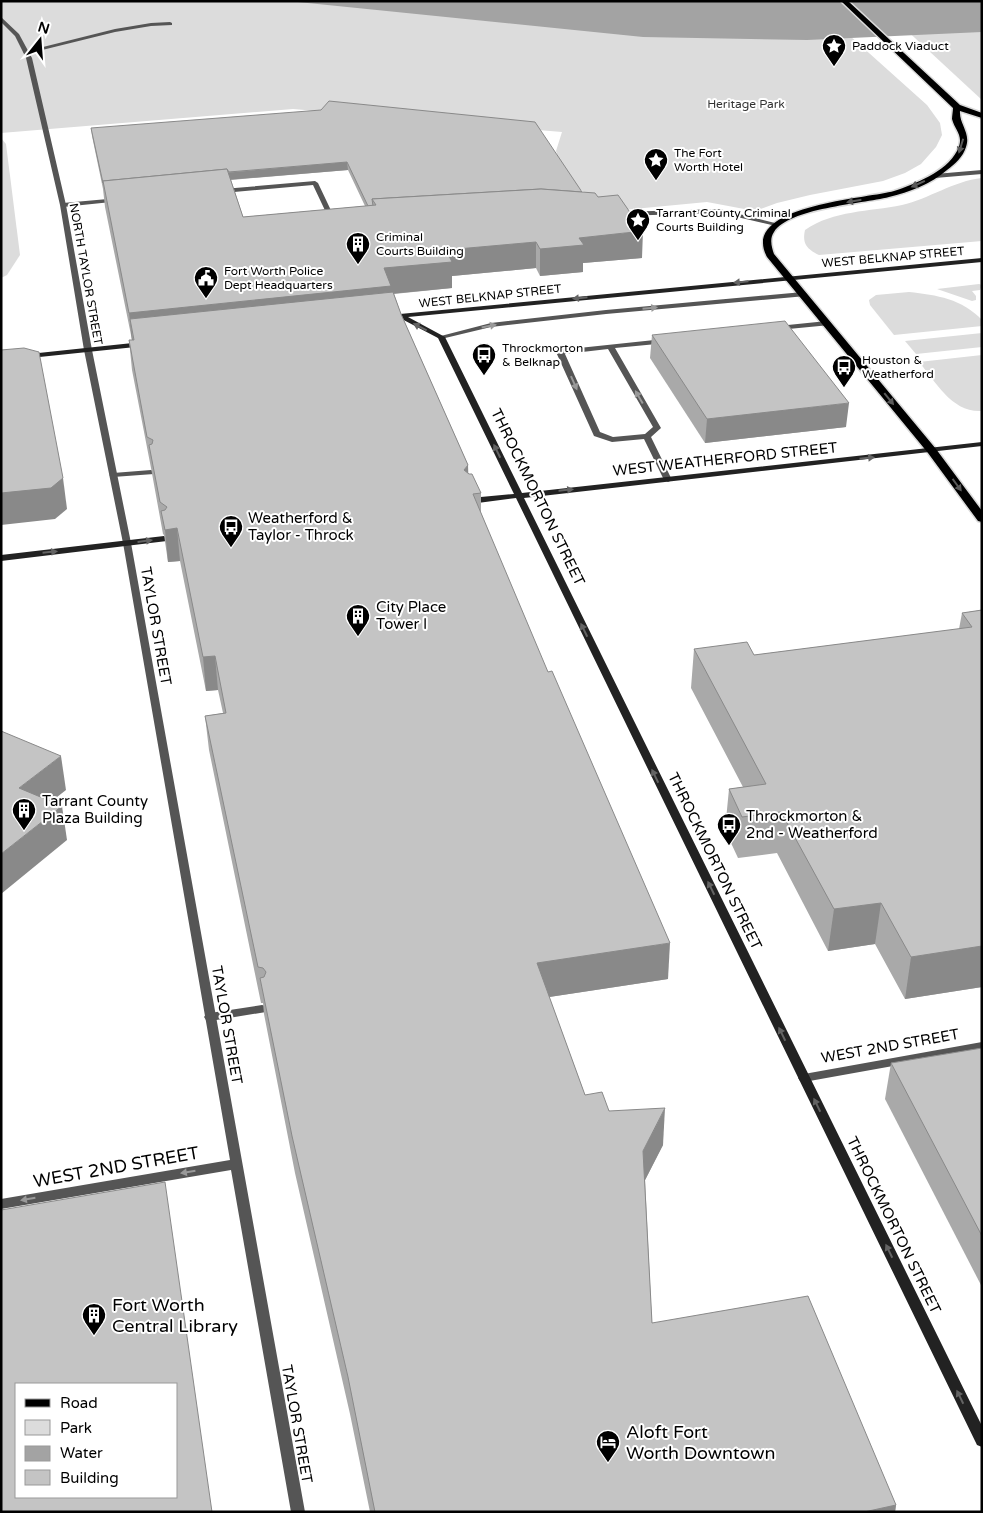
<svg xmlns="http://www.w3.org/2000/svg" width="983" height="1513" font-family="'Varela Round',sans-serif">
  <rect width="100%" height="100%" fill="#fff"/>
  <g fill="#dcdcdc">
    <path d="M1,1H811L927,105L940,123L942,135L936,147L921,164L905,173L883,181L810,195L777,203L755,211L707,202L623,210L597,202L580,189L559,161L556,151L562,132L293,109L1,133Z"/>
    <path d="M875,1H982V100Z"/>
    <path d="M1,138L6,144L20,255L7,275L1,278Z"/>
    <path d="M982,178V241L819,255C807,249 802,244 805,230C834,210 869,212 902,205C929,199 953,181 982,178Z"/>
    <path d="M979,284L982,285L980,290L972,291L976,296V300L972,301L937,289Z"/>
    <path d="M909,292C937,295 962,299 982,320V326L894,335L870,305L869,300L876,295Z"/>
    <path d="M982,333V347L916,354L905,341Z"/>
    <path d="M982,355V411C952,413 936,382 919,362Z"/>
  </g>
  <path fill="#a3a3a3" d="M288,1H982V32L807,40L643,37Z"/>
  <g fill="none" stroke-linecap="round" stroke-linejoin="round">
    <g stroke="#dbdbdb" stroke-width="3">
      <path id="primary" d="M841,1H848L960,105L982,113V118L960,111C959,124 971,133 966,147C963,157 955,164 947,170C931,184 909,192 889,197C861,204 789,208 774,232C769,239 772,248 774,254L936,449L982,511V522L978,521L928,453L767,257C739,205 866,199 894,191C915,184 946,172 957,151C965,136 955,131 952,119C952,116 953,111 953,108Z"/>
    </g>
    <g fill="#555" fill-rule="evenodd">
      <path d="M170,22L172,23V25L151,26L115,32L26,54L23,52L115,29L151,23Z"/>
      <path d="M315,181L318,183L336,221L335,222L330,221L313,185L223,193L220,191L223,189Z"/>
      <path d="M119,198L122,200L121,201L63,207L60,205L63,203Z"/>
      <path d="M720,209L779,224L776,226L720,213L619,216L616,214L619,212Z"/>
      <path d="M827,321L831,323L830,325L778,330L774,328L778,326Z"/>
      <path d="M664,339L668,341L667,343L615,348L661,428L651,437L672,480L668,482L664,480L644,439L612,442L594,436L556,352L560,350ZM608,349L653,427L645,434L613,437L600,432L565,354Z"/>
      <path d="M151,470L155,472L154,474L113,477L109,475L113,473Z"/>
      <path d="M262,1005L266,1006L268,1009L266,1012L210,1021L206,1020L204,1017L206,1014L210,1013Z"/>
    </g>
    <g fill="#555" fill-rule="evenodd">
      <path d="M1,17L19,34L32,58L66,205L92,350L131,543L305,1512H291L231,1170L1,1209V1199L230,1160L123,543L84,350L60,205L26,58L15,36L1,22Z"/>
      <path d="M982,170V174L935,178L932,176L935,174Z"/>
      <path d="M803,292L807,294L806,296L606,314L491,327L441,339L437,337L491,323L606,310Z"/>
      <path d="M982,1042V1050L804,1082L800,1081L798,1078L800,1075L804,1074Z"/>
    </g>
    <g fill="#222" fill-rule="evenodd">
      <path d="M982,258V262L408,317L445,337L522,493L982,442V446L524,498L982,1426V1447L977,1445L516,498L470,504L466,501L470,498L514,494L438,338L396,316L400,314Z"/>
      <path d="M142,342L146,344L145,346L1,361V357Z"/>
      <path d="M164,536L168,539L167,541L1,561V555Z"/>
    </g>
    <use href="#primary" fill="#000" fill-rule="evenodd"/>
  </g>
  <g fill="#a9a9a9" fill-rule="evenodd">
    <path d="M91,128L582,192L642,258L583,263V272L540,276L536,268L452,276V288L394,294L401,314L468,465V474L481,493V513L668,979L549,997L585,1095L663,1145L645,1180L652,1323L896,1505L895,1512H370L350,1414L295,1173L264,1014L263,1003H261L209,750L205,716L223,713L218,690L206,691L180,561L168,562L164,535L163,534L151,468L132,370L129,340H132L105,207L103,189L92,136ZM348,170L365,206L243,217L231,180Z"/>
    <path d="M652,335L846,427L705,443L650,358Z"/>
    <path d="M982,610V987L905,999L875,944L828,951L777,853L738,858L725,830L729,789L743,787L691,688L694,649L754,655L959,629L962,613Z"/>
    <path d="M982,1048V1287L885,1099L891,1063Z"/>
  </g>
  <g fill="#898989">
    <path d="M347,162L348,170L226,180L224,173Z"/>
    <path d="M643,231L642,258L583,263V272L540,276V249L579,238Z"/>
    <path d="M536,242V268L452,276V288L130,319L133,341H132L129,313L446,250Z"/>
    <path d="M849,403L846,427L705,443L707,419Z"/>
    <path d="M468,465L469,497L464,470Z"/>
    <path d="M63,478L67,509L55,519L1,525V493Z"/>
    <path d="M177,528L180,561L168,562L165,530Z"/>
    <path d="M215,656L218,690L206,691L203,657Z"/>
    <path d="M61,756L66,790L25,822L19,788Z"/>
    <path d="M62,806L67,840L1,894V854Z"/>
    <path d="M881,903L875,944L828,951L834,909Z"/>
    <path d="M670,943L668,979L536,999L537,963Z"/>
    <path d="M982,946V987L905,999L911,957Z"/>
    <path d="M665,1108L663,1145L641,1188L643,1151Z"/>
    <path d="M896,1505L895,1512H864Z"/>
  </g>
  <g fill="#c4c4c4" stroke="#898989" fill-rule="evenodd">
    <path d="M329,101L535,122L582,192L541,189L372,199L373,206H368L347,162L229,172L227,169L103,181V183L91,128L321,110Z"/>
    <path d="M227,169L243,217L376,205L372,199L541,189L595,193L598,197L618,195L643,231L579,238L584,245L540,249L536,242L446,250L452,262L384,268L391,286L129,313L103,181Z"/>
    <path d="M393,292L401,314L468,465L464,470L469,474H472L481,493L473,494L548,672L552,671L670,943L537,963L585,1095L602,1092L609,1111L665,1108L643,1151L652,1323L808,1296L896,1505L864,1512H375L348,1377L292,1136L260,978L264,977L266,972L263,968L258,967L205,716L226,713L215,656L203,657L177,528L165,530L161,511L165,510L167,507L160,502L149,445L152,444L153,440L147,437L129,340H134L130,319Z"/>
    <path d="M785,321L849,403L707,419L652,335Z"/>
    <path d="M24,348L39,352L63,478L51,488L1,493V350Z"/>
    <path d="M982,610V946L911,957L881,903L834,909L781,812L742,817L729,789L766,784L694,649L747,642L754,655L972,627L962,613Z"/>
    <path d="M1,731L61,756L19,788L62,806L1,854Z"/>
    <path d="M982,1048V1236L891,1063Z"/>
    <path d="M165,1182L212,1512H1V1210ZM16,1384H176V1497H16Z"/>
  </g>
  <defs><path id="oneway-solid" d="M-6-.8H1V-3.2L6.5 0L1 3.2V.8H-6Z" transform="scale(1.25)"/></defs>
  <g fill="#595959">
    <use href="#oneway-solid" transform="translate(961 146) rotate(107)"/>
    <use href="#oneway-solid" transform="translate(918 184) rotate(156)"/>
    <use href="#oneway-solid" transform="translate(854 201) rotate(170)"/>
    <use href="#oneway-solid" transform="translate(889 399) rotate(51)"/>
    <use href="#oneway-solid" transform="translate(957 485) rotate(54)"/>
  </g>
  <g fill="#646464">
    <use href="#oneway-solid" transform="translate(741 282) rotate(174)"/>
    <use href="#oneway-solid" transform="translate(580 298) rotate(174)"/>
    <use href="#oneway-solid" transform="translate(420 327) rotate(-153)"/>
    <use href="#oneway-solid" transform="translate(497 451) rotate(-116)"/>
    <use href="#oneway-solid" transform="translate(867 458) rotate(-6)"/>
    <use href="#oneway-solid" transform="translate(566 490) rotate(-6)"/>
    <use href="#oneway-solid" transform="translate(145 541) rotate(-7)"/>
    <use href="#oneway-solid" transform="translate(50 552) rotate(-6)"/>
    <use href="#oneway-solid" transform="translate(584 630) rotate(-116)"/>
    <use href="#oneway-solid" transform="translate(655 776) rotate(-116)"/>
    <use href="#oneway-solid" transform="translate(711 888) rotate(-116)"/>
    <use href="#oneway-solid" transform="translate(782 1034) rotate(-116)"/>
    <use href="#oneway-solid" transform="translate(817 1105) rotate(-116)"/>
    <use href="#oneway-solid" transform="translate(889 1251) rotate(-116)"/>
    <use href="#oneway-solid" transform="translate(960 1397) rotate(-116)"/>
  </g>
  <g fill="#999">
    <use href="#oneway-solid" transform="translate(650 308) rotate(-5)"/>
    <use href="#oneway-solid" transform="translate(489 326) rotate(-11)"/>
    <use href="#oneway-solid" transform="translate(574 383) rotate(66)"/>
    <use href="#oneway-solid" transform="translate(639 397) rotate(-120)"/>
    <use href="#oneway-solid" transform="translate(188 1172) rotate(171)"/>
    <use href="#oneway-solid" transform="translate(28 1199) rotate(170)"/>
  </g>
  <defs>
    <g id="sight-pin" transform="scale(1.25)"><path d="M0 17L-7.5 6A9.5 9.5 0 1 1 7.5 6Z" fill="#000" stroke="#fff"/><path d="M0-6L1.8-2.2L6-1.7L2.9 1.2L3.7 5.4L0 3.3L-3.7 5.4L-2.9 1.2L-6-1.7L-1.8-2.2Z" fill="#fff"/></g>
    <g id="building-pin" transform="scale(1.25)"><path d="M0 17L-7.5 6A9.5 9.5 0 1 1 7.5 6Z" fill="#000" stroke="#fff"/><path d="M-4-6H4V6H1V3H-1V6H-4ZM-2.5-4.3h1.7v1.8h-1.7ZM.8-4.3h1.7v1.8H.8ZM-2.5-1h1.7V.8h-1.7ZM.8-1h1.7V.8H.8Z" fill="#fff"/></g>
    <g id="civic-pin" transform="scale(1.25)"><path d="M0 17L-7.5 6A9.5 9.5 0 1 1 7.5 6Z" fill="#000" stroke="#fff"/><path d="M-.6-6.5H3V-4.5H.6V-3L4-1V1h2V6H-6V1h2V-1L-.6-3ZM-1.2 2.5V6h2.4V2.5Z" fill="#fff"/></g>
    <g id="bus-pin" transform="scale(1.25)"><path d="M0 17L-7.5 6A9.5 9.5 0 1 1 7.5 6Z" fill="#000" stroke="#fff"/><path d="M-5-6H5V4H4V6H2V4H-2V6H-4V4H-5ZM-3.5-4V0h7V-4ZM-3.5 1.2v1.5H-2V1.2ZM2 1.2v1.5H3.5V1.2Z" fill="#fff"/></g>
    <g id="hotel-pin" transform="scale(1.25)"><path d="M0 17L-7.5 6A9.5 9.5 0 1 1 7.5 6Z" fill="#000" stroke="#fff"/><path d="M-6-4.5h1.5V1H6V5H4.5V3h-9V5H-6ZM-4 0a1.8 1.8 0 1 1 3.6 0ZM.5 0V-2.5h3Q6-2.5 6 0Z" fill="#fff"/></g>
  </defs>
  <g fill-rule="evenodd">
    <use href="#sight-pin" x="834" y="46"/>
    <use href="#sight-pin" x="656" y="160"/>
    <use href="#sight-pin" x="638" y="220"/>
    <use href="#building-pin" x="358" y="244"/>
    <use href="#civic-pin" x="206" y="278"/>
    <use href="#bus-pin" x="484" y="355"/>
    <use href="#bus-pin" x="844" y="367"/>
    <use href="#bus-pin" x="231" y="527"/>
    <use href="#building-pin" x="358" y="616"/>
    <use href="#building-pin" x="24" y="810"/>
    <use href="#bus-pin" x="729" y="825"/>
    <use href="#building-pin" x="94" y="1315"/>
    <use href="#hotel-pin" x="608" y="1442"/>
  </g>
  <g text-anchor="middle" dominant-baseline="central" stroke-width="4" stroke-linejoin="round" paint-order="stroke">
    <g font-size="12" fill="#000" stroke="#fff" text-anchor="start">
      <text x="852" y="46">Paddock Viaduct</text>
      <text x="674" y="153">The Fort<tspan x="674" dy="14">Worth Hotel</tspan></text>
      <text x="656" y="213">Tarrant County Criminal<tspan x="656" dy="14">Courts Building</tspan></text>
      <text x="376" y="237">Criminal<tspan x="376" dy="14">Courts Building</tspan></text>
      <text x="224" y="271">Fort Worth Police<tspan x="224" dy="14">Dept Headquarters</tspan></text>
      <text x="502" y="348">Throckmorton<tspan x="502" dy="14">&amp; Belknap</tspan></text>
      <text x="862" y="360">Houston &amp;<tspan x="862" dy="14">Weatherford</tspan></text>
    </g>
    <g font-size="12" fill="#333" stroke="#fff">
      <text x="746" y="104">Heritage Park</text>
    </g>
    <g font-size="12" fill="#000" stroke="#fff">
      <text transform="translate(893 257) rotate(-5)">WEST BELKNAP STREET</text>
      <text transform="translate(86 274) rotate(80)">NORTH TAYLOR STREET</text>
      <text transform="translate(490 296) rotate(-6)">WEST BELKNAP STREET</text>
    </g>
    <g font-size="15" fill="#000" stroke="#fff">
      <text transform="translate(725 459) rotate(-6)">WEST WEATHERFORD STREET</text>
      <text transform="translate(538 497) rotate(64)">THROCKMORTON STREET</text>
      <text transform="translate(156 626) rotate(80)">TAYLOR STREET</text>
      <text transform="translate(715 861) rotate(64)">THROCKMORTON STREET</text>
      <text transform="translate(227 1025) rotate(80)">TAYLOR STREET</text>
      <text transform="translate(890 1046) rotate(-10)">WEST 2ND STREET</text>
      <text transform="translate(894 1225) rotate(64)">THROCKMORTON STREET</text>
      <text transform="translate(297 1424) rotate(80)">TAYLOR STREET</text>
    </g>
    <g font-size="15" fill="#000" stroke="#fff" text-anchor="start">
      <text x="248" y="518">Weatherford &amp;<tspan x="248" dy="17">Taylor - Throck</tspan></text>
      <text x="376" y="607">City Place<tspan x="376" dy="17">Tower I</tspan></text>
      <text x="42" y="801">Tarrant County<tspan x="42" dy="17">Plaza Building</tspan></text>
      <text x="746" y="816">Throckmorton &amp;<tspan x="746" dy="17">2nd - Weatherford</tspan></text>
    </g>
    <g font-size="18" fill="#000" stroke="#fff">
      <text transform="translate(116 1167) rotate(-10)">WEST 2ND STREET</text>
    </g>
    <g font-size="18" fill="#000" stroke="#fff" text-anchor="start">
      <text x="112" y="1305">Fort Worth<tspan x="112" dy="21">Central Library</tspan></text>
      <text x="626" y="1432">Aloft Fort<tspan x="626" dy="21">Worth Downtown</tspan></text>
    </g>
  </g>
  <rect width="983" height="1513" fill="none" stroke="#000000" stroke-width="5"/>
  <rect x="15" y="1383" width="162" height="115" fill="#ffffff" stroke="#999999"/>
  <rect x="25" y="1399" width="25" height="8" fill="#000000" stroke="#999999"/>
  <text x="60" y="1408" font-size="15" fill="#000000">Road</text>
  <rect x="25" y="1420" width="25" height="15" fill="#dcdcdc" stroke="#999999"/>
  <text x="60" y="1433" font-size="15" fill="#000000">Park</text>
  <rect x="25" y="1446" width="25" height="15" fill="#a3a3a3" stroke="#999999"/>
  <text x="60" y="1458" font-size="15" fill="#000000">Water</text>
  <rect x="25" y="1470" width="25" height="15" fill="#c4c4c4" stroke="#999999"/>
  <text x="60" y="1483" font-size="15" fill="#000000">Building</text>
  <g transform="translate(40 40) rotate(17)" stroke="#ffffff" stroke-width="4" paint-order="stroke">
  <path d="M0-4L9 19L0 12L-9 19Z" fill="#000000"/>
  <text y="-8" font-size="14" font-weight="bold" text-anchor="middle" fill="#000000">N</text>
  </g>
</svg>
